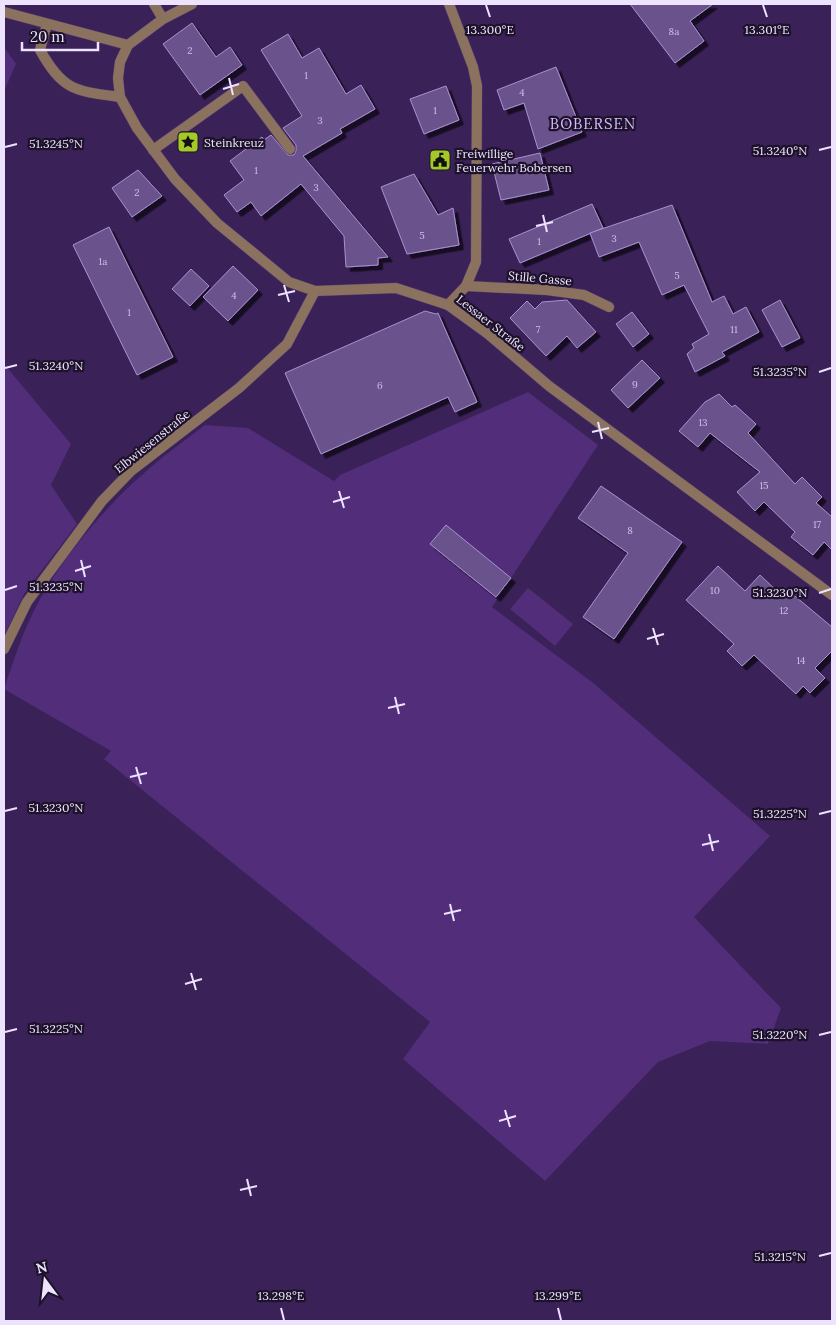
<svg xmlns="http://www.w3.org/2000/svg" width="836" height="1325" font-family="Lora,serif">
  <defs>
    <filter id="shadow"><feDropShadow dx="4.5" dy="4.5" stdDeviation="0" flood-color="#0009"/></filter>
  </defs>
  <rect width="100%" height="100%" fill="#3a2158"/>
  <g fill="#512d7a">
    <path d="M4,47L16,64L4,91Z"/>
    <path d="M4,364L71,444L51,485L77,524L24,594L4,636Z"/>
    <path d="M528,392L598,445L492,607L592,682L770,836L694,917L781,1008L768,1044L710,1041L658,1062L545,1181L403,1059L430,1022L104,759L111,751L4,689C14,659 24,628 39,601C65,554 110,501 151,467C168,452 187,439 205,425L248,428L334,481L340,475Z"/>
    <path d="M528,588L573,624L555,646L510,609Z"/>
  </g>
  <g fill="#6b528d" stroke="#aa91d1" filter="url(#shadow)">
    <path d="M630,4H713L690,21L704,41L675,63Z"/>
    <path d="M192,23L216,57L230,47L242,65L200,95L163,44Z"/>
    <path d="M288,34L302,58L319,48L346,94L361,85L375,109L340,129L342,133L303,156L388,257L378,258V265L346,267L344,236L301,184L261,216L251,202L237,212L224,195L244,180L230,161L262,137L264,140L271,135L288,155H294L296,151V145L283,128L302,116L261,50Z"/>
    <path d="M556,67L582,132L538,149L524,103L504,110L497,90Z"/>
    <path d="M446,86L459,120L424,134L410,99Z"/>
    <path d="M540,153L549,190L501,200L492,164Z"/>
    <path d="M138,170L162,196L132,217L112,188Z"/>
    <path d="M414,174L438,215L453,208L459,245L407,254L381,187Z"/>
    <path d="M592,204L603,228L520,263L509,239Z"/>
    <path d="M672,205L712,302L724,296L733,314L746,307L759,332L722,352L725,356L695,372L687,354L694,348L692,344L709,334L684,285L662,295L639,242L599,257L590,233Z"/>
    <path d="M109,227L173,357L137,375L73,245Z"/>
    <path d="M233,266L258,290L228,321L203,297Z"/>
    <path d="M191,269L209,286L190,306L172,289Z"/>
    <path d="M567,300L596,332L577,348L567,336L546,356L510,318L527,301L535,309L542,302Z"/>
    <path d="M780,300L800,338L782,347L762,310Z"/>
    <path d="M425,311L436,314L438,313L477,402L455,412L448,397L321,454L285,373Z"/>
    <path d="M632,312L649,334L633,347L616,324Z"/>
    <path d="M642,360L660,378L628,408L611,390Z"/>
    <path d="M719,394L732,407L735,405L756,424L748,433L795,484L802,477L822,497L816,503L832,517V550L824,542L813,555L791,537L795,532L764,502L755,511L737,492L760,472L710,433L698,447L679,431L705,402Z"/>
    <path d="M601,486L682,542L614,639L583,617L628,553L578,518Z"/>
    <path d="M446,525L511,578L496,597L430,544Z"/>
    <path d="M718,566L745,591L760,575L779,593L784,587L832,627V651L815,668L825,678L810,693L803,686L796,694L754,655L742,666L727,651L734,644L686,600Z"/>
  </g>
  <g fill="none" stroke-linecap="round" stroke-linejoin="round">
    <g stroke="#533c6f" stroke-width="11">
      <path id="service" d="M153,150L243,86L290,149"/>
    </g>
    <g stroke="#533c6f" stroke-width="11">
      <g id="minor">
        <path d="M154,4L163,19"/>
        <path d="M192,4L163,19L128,45L120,62L118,78L120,97L137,128L175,179L217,223L289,282L315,291L396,288L448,305L488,334L549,386L832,595"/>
        <path d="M4,12L128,45"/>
        <path d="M47,24L40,50C63,91 75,91 120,97"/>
        <path d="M466,286L547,290L584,295L609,307"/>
        <path d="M448,305L466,286L476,262L477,86L473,67L449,4"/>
        <path d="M4,649L27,602L102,501L131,471L239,388L287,344L315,291"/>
      </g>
    </g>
    <use href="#service" stroke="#8a725e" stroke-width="10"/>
    <use href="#minor" stroke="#8a725e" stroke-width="10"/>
  </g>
  <path fill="none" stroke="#ede3fe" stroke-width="2" d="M486,5L490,17M763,5L767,17M229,78L233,95M223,89L239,84M5,147L17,144M819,150L831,147M543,215L547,232M536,226L553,222M284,285L289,302M278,295L295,291M5,368L17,365M819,372L831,368M598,422L602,439M592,432L609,428M339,491L344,508M333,502L350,497M81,560L85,577M75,571L91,566M5,590L17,586M819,593L831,589M653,628L658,645M647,639L664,634M395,697L399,714M388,708L405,704M136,767L141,784M130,777L147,773M5,811L17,808M819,814L831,811M709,834L713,851M702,845L719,841M450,904L454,921M444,914L461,910M191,973L196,990M185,984L202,979M5,1032L17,1029M819,1035L831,1032M505,1110L510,1127M499,1121L516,1116M247,1179L251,1196M240,1190L257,1186M819,1256L831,1253M281,1308L284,1320M558,1308L561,1320"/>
  <defs>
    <g id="sight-square" transform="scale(1.125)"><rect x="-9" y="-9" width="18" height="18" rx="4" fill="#a4c825" stroke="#1d122a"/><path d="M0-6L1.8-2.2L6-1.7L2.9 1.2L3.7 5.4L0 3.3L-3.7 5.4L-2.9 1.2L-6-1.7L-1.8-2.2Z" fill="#111"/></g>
    <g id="civic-square" transform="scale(1.125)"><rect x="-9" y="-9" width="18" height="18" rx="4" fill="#a4c825" stroke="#1d122a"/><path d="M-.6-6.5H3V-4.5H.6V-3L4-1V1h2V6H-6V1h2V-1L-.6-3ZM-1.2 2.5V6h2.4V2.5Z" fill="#111"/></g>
  </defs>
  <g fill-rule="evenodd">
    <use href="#sight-square" x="188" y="142"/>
    <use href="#civic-square" x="440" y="160"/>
  </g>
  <g text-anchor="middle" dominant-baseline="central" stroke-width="4.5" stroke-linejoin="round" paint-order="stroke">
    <g font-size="10" fill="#ccbfe2">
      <text x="674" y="31">8a</text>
      <text x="190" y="50">2</text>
      <text x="306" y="75">1</text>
      <text x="522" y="92">4</text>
      <text x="435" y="110">1</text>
      <text x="320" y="120">3</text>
      <text x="256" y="170">1</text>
      <text x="316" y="187">3</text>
      <text x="137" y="192">2</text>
      <text x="422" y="235">5</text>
      <text x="614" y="238">3</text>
      <text x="539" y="241">1</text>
      <text x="103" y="261">1a</text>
      <text x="677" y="275">5</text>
      <text x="234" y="295">4</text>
      <text x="129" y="312">1</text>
      <text x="538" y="329">7</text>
      <text x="734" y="329">11</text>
      <text x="635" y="384">9</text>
      <text x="380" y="385">6</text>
      <text x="703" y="422">13</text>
      <text x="764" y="485">15</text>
      <text x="817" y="524">17</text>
      <text x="630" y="530">8</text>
      <text x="715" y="590">10</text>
      <text x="784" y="610">12</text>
      <text x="801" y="660">14</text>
    </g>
    <g font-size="12" fill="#ede3fe" stroke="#1d122a" text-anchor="start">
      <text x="204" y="142">Steinkreuz</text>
      <text x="456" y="153">Freiwillige<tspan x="456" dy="14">Feuerwehr Bobersen</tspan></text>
    </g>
    <g font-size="12" fill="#ede3fe" stroke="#1d122a">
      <text transform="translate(540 278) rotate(5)">Stille Gasse</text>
      <text transform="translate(491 323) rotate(38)">Lessaer Straße</text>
      <text transform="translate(152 441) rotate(-39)">Elbwiesenstraße</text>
    </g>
    <g font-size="15" letter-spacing="1" fill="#d5bbfd" stroke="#1d122a">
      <text x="593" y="123">BOBERSEN</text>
    </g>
  </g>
  <g font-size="12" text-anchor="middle" fill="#ede3fe" stroke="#1d122a" stroke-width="4.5" stroke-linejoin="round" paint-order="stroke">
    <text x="490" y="34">13.300°E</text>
    <text x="767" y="34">13.301°E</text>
    <text x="56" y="148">51.3245°N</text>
    <text x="780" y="155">51.3240°N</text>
    <text x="56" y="370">51.3240°N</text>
    <text x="780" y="376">51.3235°N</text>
    <text x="56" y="591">51.3235°N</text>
    <text x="780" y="597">51.3230°N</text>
    <text x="56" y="812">51.3230°N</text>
    <text x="780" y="818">51.3225°N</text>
    <text x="56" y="1033">51.3225°N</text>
    <text x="780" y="1039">51.3220°N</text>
    <text x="780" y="1261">51.3215°N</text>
    <text x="281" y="1300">13.298°E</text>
    <text x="558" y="1300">13.299°E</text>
  </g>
  <rect width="836" height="1325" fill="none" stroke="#ede3fe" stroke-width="10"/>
  <g transform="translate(45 1280) rotate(345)" stroke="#1d122a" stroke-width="4" paint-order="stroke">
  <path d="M0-4L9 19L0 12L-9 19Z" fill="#ede3fe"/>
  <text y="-8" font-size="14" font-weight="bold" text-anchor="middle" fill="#ede3fe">N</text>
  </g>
  <path d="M22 42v8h76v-8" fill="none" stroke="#ede3fe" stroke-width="2.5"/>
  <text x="30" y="42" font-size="15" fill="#ede3fe" stroke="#1d122a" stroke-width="4" paint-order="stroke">20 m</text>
</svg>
